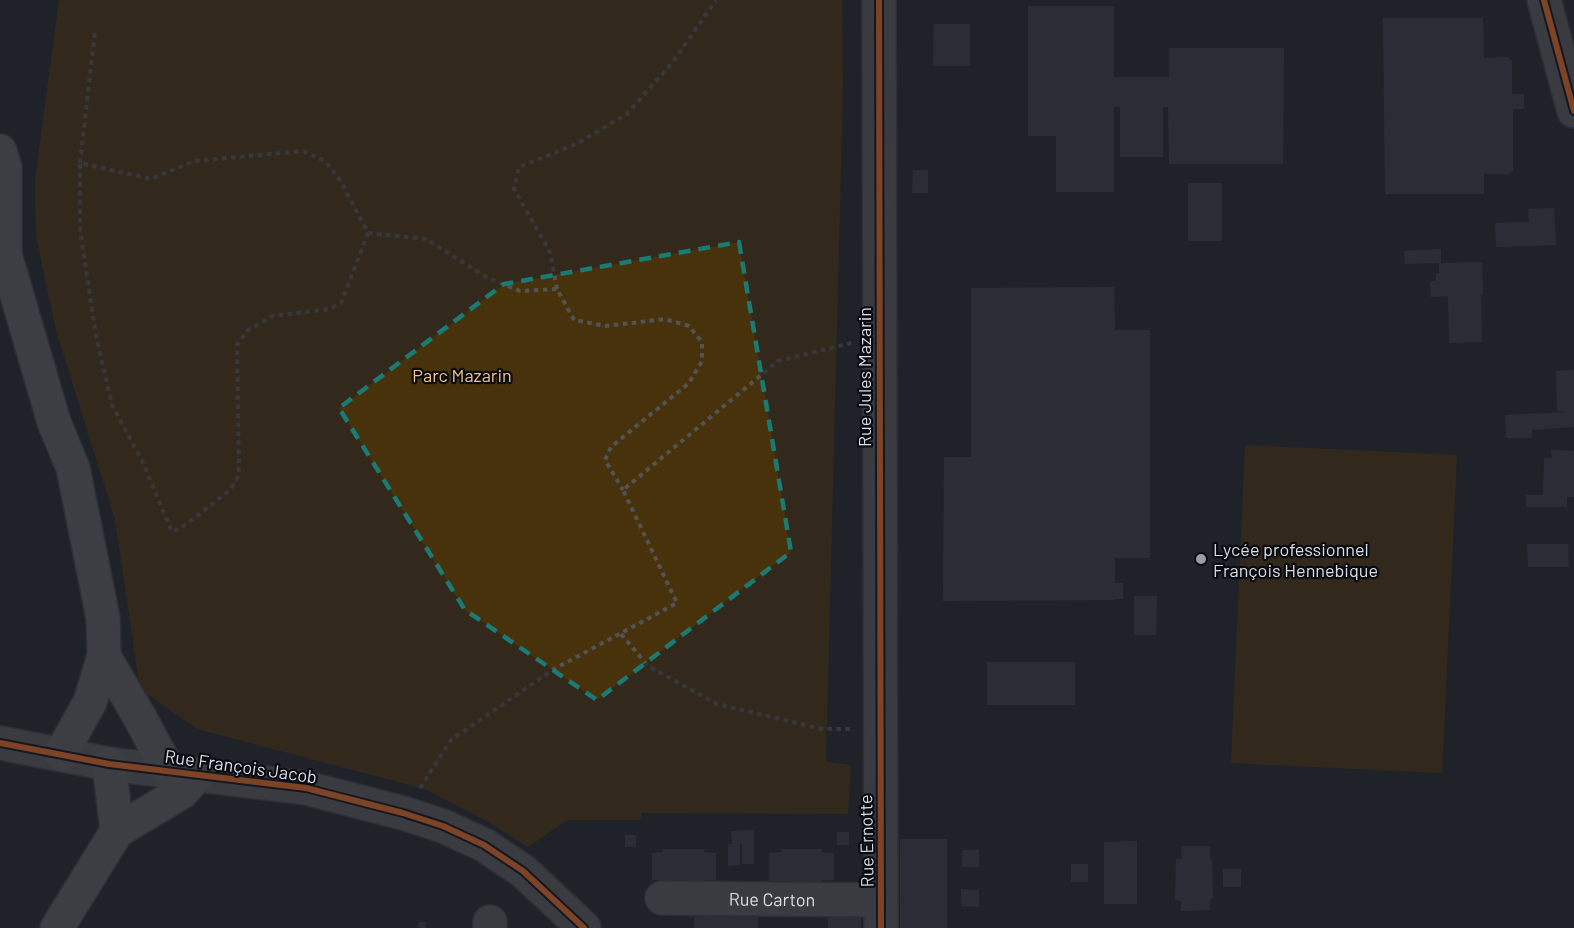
<svg xmlns="http://www.w3.org/2000/svg" width="1574" height="928" font-family="Barlow,sans-serif">
  <rect width="100%" height="100%" fill="#202329"/>
  <g fill="#48320c">
    <path d="M59,0H842L843,85L826,762L851,765L848,814L641,813V820H567L528,847L485,820L425,789L197,729L140,689L115,519L56,330L36,236L35,180Z"/>
    <path d="M1245,445L1457,455L1442,773L1231,763Z"/>
  </g>
  <g fill="#373b44">
    <path d="M1028,6H1114V77H1169V48H1284L1283,164H1169L1168,107H1163V157H1120V107H1114V192H1056V136H1028Z"/>
    <path d="M1383,18H1483L1484,58L1508,57L1512,61V94H1524V109H1513V170L1509,174H1484V194H1385Z"/>
    <path d="M934,24H970V66H933Z"/>
    <path d="M913,170H928V193H912Z"/>
    <rect x="1188" y="183" width="34" height="58"/>
    <path d="M1554,208L1556,245L1496,247L1495,223L1529,222L1528,209Z"/>
    <path d="M1441,249V263L1482,262L1483,295H1481L1482,342L1449,343L1448,296L1431,297L1430,281H1436V273H1439V263L1405,264L1404,251Z"/>
    <path d="M1114,287L1115,330H1150V558H1115V583H1123V599H1115V600L943,601L944,457H971V288Z"/>
    <path d="M1574,370V427L1532,430V438H1506L1505,415L1567,412L1557,411L1556,371Z"/>
    <path d="M1551,450L1574,451V497H1567V507H1526V495H1543L1544,458H1552Z"/>
    <path d="M1527,544H1568L1569,567H1528Z"/>
    <path d="M1134,596H1157L1156,635H1134Z"/>
    <rect x="987" y="662" width="88" height="43"/>
    <path d="M754,830V864H742V844H740V865L728,866V844H732L731,831Z"/>
    <rect x="837" y="832" width="12" height="13"/>
    <rect x="625" y="835" width="11" height="12"/>
    <rect x="900" y="839" width="47" height="89"/>
    <path d="M1137,841V904H1104V842Z"/>
    <path d="M1181,846H1210V859H1212L1213,899L1210,900V910L1181,911V901L1175,900L1176,859H1182Z"/>
    <path d="M663,849H704V852L716,853V880H704L705,887H664V880H652V853L662,852Z"/>
    <path d="M781,849H822V853H834V880H822L821,887H781V881H769V853L781,852Z"/>
    <rect x="962" y="850" width="17" height="17"/>
    <rect x="1071" y="864" width="17" height="18"/>
    <rect x="1223" y="869" width="18" height="18"/>
    <path d="M961,889L979,890V907L961,906Z"/>
    <path d="M707,910H747V917H758V928H694V917L707,916Z"/>
    <rect x="828" y="910" width="33" height="18"/>
    <rect x="418" y="922" width="8" height="6"/>
  </g>
  <g fill="none" stroke-linecap="round" stroke-linejoin="round">
    <g stroke="#3b3e43" stroke-width="36">
      <g id="minor">
        <path d="M879,0L881,928"/>
        <path d="M1544,0L1574,111"/>
        <path d="M0,743L109,764L306,788L403,813L443,826L484,845L523,871L584,928"/>
        <path id="s1" d="M662,898L881,900"/>
        <path d="M490,928V922"/>
      </g>
    </g>
    <g stroke="#3b3e43" stroke-width="36">
      <g id="highway">
        <path d="M0,151L5,168V254L54,422L73,468L103,618L104,656L90,702L61,754"/>
        <path d="M104,656L139,716L168,770"/>
        <path d="M109,764L117,831"/>
        <path d="M57,928L117,831L182,792L197,775"/>
      </g>
    </g>
    <g stroke="#525356" stroke-width="4" stroke-dasharray="4.5 4.5" stroke-linecap="butt">
      <path d="M303,151L325,161L340,180L368,233L341,303L329,309L273,316L248,330L237,345L239,475L230,490L184,526L172,532L143,463L112,405L96,336L80,230V163L151,179L194,161Z"/>
      <path d="M80,163L95,30"/>
      <path d="M368,233L426,239L488,278L520,291L557,289L574,320L606,326L665,319L689,326L702,342V361L689,383L611,447L605,460L623,490"/>
      <path d="M557,289L550,252L514,189L519,167L576,144L627,114L672,63L716,0"/>
      <path d="M621,634L648,666L717,704L822,729H853"/>
      <path d="M420,788L451,740L554,669L677,603L623,490L778,361L851,343"/>
    </g>
    <use href="#minor" stroke="#58595c" stroke-width="33"/>
    <use href="#highway" stroke="#5f6064" stroke-width="33"/>
    <g stroke="#090b10" stroke-width="10">
      <g id="cycleway">
        <path d="M879,0L881,928"/>
        <path d="M1544,0L1574,111"/>
        <path d="M0,743L109,764L306,788L403,813L443,826L484,845L523,871L584,928"/>
      </g>
    </g>
    <use href="#cycleway" stroke="#ed6a23" stroke-width="6"/>
  </g>
  <path d="M0 0H1574V928H0ZM739,242L791,552L597,700L465,610L339,408L504,284Z" fill="#202329" fill-opacity=".55" fill-rule="evenodd"/>
  <path fill="none" stroke="#197b74" stroke-width="4.5" stroke-dasharray="12 8" stroke-linejoin="round" d="M739,242L791,552L597,700L465,610L339,408L504,284Z"/>
  <circle fill="#999da4" stroke="#090b10" stroke-width="2" cx="1201" cy="559" r="6"/>
  <g text-anchor="middle" dominant-baseline="central" stroke-width="4.5" stroke-linejoin="round" paint-order="stroke">
    <g font-size="18" fill="#f4c482" stroke="#090b10">
      <text x="462" y="375">Parc Mazarin</text>
    </g>
    <g font-size="18" fill="#dadee6" stroke="#090b10">
      <text transform="translate(864 377) rotate(-90)">Rue Jules Mazarin</text>
      <text transform="translate(241 766) rotate(8)">Rue François Jacob</text>
      <text transform="translate(866 841) rotate(-91)">Rue Ernotte</text>
      <text stroke="none"><textPath href="#s1" startOffset="110">Rue Carton</textPath></text>
    </g>
    <g font-size="18" fill="#dadee6" stroke="#090b10" text-anchor="start">
      <text x="1213" y="549">Lycée professionnel<tspan x="1213" dy="21">François Hennebique</tspan></text>
    </g>
  </g>
</svg>
